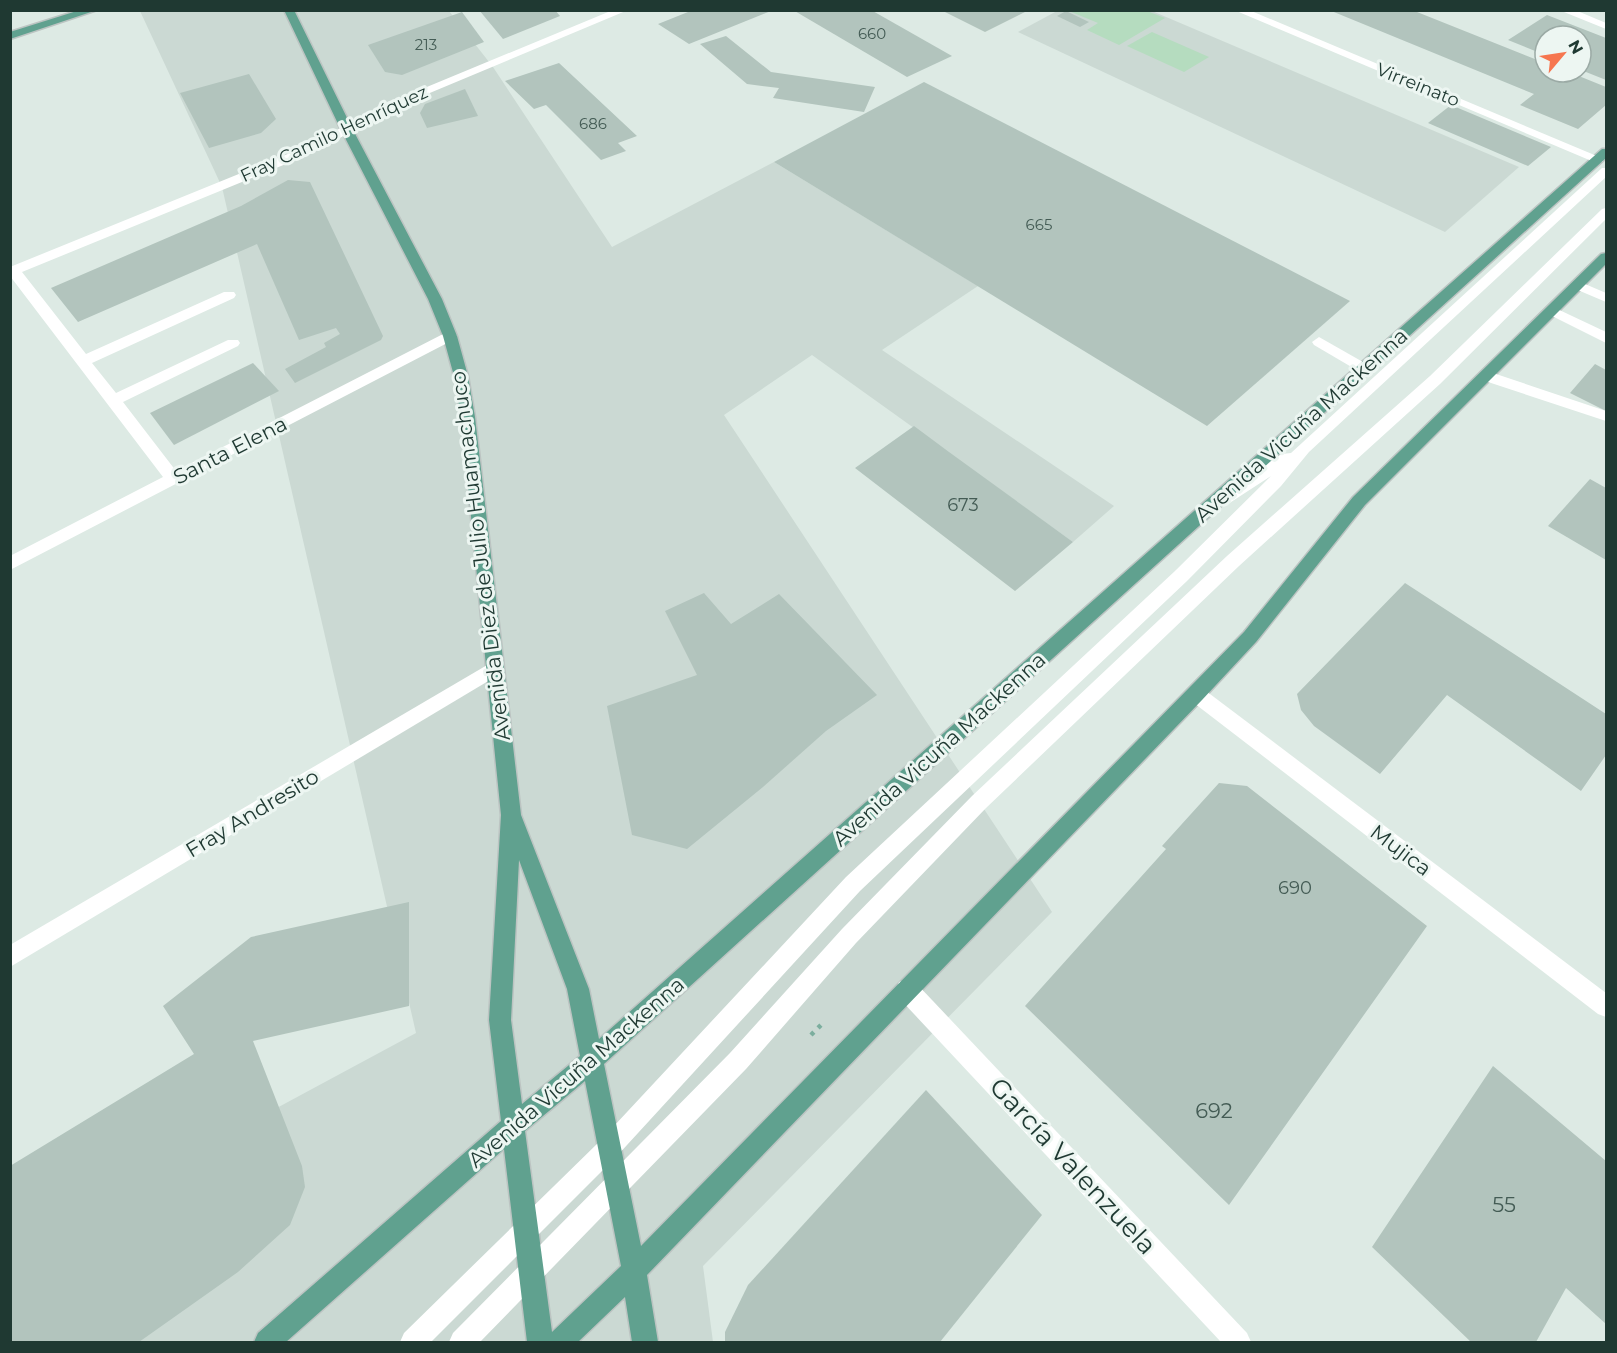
<svg xmlns="http://www.w3.org/2000/svg" width="1617" height="1353" font-family="Montserrat,sans-serif">
  <rect width="100%" height="100%" fill="#ddeae4"/>
  <g fill="#cbd9d3">
    <path d="M140,11H449L493,67L612,247L774,162L978,286L882,350L1114,506L1073,542L812,355L724,415L1052,912L703,1266L713,1342H11V1251L416,1033L222,187Z"/>
    <path d="M1057,11H1152L1519,167L1445,232L1018,32Z"/>
  </g>
  <g fill="#b5dcbf">
    <path d="M1069,11H1147L1165,18L1119,45L1087,30L1098,23Z"/>
    <path d="M1152,32L1209,57L1184,72L1127,46Z"/>
  </g>
  <g fill="#b2c4bd">
    <path d="M479,10H555L560,16L503,39Z"/>
    <path d="M693,10H771V11L689,44L658,24Z"/>
    <path d="M793,10H871L952,56L907,77Z"/>
    <path d="M941,10H1029L985,32Z"/>
    <path d="M1329,10H1412L1545,63V72H1569L1606,87V105L1578,129L1520,105L1534,94Z"/>
    <path d="M1066,11L1089,22L1080,27L1057,16Z"/>
    <path d="M462,12L484,42L402,75L385,72L368,45Z"/>
    <path d="M1547,15L1606,38V80L1581,70V36H1545V55L1508,40Z"/>
    <path d="M726,36L771,72L875,87L864,112L773,98L779,88L747,84L700,44Z"/>
    <path d="M559,63L637,136L618,143L626,151L601,160L546,105L534,109L505,81Z"/>
    <path d="M249,74L276,119L261,133L209,148L180,93Z"/>
    <path d="M924,82L1350,301L1207,426L774,162Z"/>
    <path d="M465,89L478,116L427,128L420,113L425,104Z"/>
    <path d="M1451,105L1551,147L1528,166L1428,123Z"/>
    <path d="M288,180L310,182L383,336L381,340L295,383L285,369L326,347L324,343L340,334L336,328L299,340L257,244L78,322L51,288L241,206Z"/>
    <path d="M253,363L279,391L174,445L150,413Z"/>
    <path d="M1595,364L1606,370V411L1570,393Z"/>
    <path d="M914,426L949,452L1073,542L1015,591L855,468Z"/>
    <path d="M1590,479L1606,488V560L1548,526Z"/>
    <path d="M1405,583L1606,714V755L1581,791L1447,695L1380,774L1314,726L1301,710L1297,694Z"/>
    <path d="M704,593L731,624L779,594L877,695L826,731L763,787L687,849L632,835L607,706L697,675L665,611Z"/>
    <path d="M1219,783L1247,786L1427,926L1229,1205L1025,1006L1166,849L1162,846Z"/>
    <path d="M409,902V1006L253,1041L302,1166L305,1187L290,1225L238,1272L139,1342H10V1166L194,1054L163,1006L251,937Z"/>
    <path d="M1493,1066L1606,1161V1324L1566,1288L1536,1342H1471L1372,1247Z"/>
    <path d="M926,1090L1042,1215L940,1342H725V1332L748,1285Z"/>
  </g>
  <g fill="none" stroke-linecap="round" stroke-linejoin="round">
    <g stroke="#bcc4c2" stroke-width="3">
      <g id="major">
        <path d="M80,10H97L10,39V32Z"/>
        <path d="M284,10H294L352,128L442,299L457,336L468,376L475,417L521,815L589,989L599,1039L1602,149H1606V158L604,1064L641,1246L1244,632L1353,497L1601,254L1606,253V264L1365,505L1256,642L1202,700L647,1275L658,1342H632L625,1297L578,1342H527L504,1149L286,1342H254L258,1333L501,1121L489,1020L501,815L461,417L454,376L443,336L428,299L340,128ZM519,860L567,989L580,1056L522,1104L511,1020ZM585,1081L621,1266L552,1332L525,1131Z"/>
      </g>
    </g>
    <path stroke="#7cae9e" stroke-width="4.5" stroke-dasharray="4 6" stroke-linecap="butt" d="M811,1035L825,1021"/>
    <g fill="#fff" fill-rule="evenodd">
      <path d="M613,10H628L401,105L308,155L22,272L86,354L224,292H234L236,295L234,298L92,363L116,393L228,340H238L240,343L238,346L123,402L176,471L445,333H455L457,336L455,339L10,570V556L163,477L10,276V267L300,149L393,101Z"/>
      <path d="M1234,10H1249L1604,159L1602,162H1594Z"/>
      <path d="M1559,10H1575L1606,23V29Z"/>
      <path d="M1602,168H1606V177L1309,452L1281,486L1187,581L860,891L616,1157L431,1342H400L404,1333L600,1141L846,877L1175,571L1271,476L1228,504H1216L1214,500L1216,496L1282,454L1291,453Z"/>
      <path d="M1606,208V219L1440,384L1239,566L986,808L856,943L746,1069L480,1342H449L453,1333L730,1053L842,929L972,796L1227,556L1430,376L1602,209Z"/>
      <path d="M1578,281L1606,293V302L1573,288L1571,285Z"/>
      <path d="M1553,307L1606,332V343L1548,314L1546,311Z"/>
      <path d="M1319,337L1370,366L1372,369L1370,372H1360L1314,345L1312,342Z"/>
      <path d="M1487,371L1606,411V421L1482,380L1480,376L1482,372Z"/>
      <path d="M494,661L500,664L503,669L500,674L10,967V945Z"/>
      <path d="M1196,686L1202,688L1606,993V1017L1598,1014L1190,700L1187,694L1190,688Z"/>
      <path d="M907,979L915,982L1247,1333L1251,1342H1221L899,998L896,990L899,982Z"/>
    </g>
    <use href="#major" fill="#60a18f" fill-rule="evenodd"/>
  </g>
  <g text-anchor="middle" dominant-baseline="central" stroke-width="6" stroke-linejoin="round" paint-order="stroke">
    <g font-size="15" fill="#445c55">
      <text x="872" y="33">660</text>
      <text x="426" y="44">213</text>
      <text x="593" y="123">686</text>
      <text x="1039" y="224">665</text>
    </g>
    <g font-size="18" fill="#1f3932" stroke="#edf6f2">
      <text transform="translate(1418 85) rotate(22)">Virreinato</text>
      <text transform="translate(334 134) rotate(-25)">Fray Camilo Henríquez</text>
    </g>
    <g font-size="18" fill="#445c55">
      <text x="963" y="505">673</text>
      <text x="1295" y="888">690</text>
    </g>
    <g font-size="21" fill="#1f3932" stroke="#edf6f2">
      <text transform="translate(1301 425) rotate(-42)">Avenida Vicuña Mackenna</text>
      <text transform="translate(230 450) rotate(-27)">Santa Elena</text>
      <text transform="translate(480 556) rotate(-97)">Avenida Diez de Julio Huamachuco</text>
      <text transform="translate(939 749) rotate(-42)">Avenida Vicuña Mackenna</text>
      <text transform="translate(252 813) rotate(-31)">Fray Andresito</text>
      <text transform="translate(1401 850) rotate(37)">Mujica</text>
      <text transform="translate(576 1072) rotate(-41)">Avenida Vicuña Mackenna</text>
    </g>
    <g font-size="21" fill="#445c55">
      <text x="1214" y="1110">692</text>
      <text x="1504" y="1204">55</text>
    </g>
    <g font-size="26" fill="#1f3932" stroke="#edf6f2">
      <text transform="translate(1073 1166) rotate(47)">García Valenzuela</text>
    </g>
  </g>
  <rect width="1617" height="1353" fill="none" stroke="#1f3932" stroke-width="24"/>
  <g transform="translate(1563 54) rotate(61)"><circle r="28" fill="#edf6f2" stroke="#9baaa5" stroke-width="1.5"/>
  <path d="M0-4.5L10 22L0 15L-10 22Z" fill="#f6764f"/>
  <text y="-9" font-size="16" font-weight="bold" text-anchor="middle" fill="#1f3932">N</text>
  </g>
</svg>
